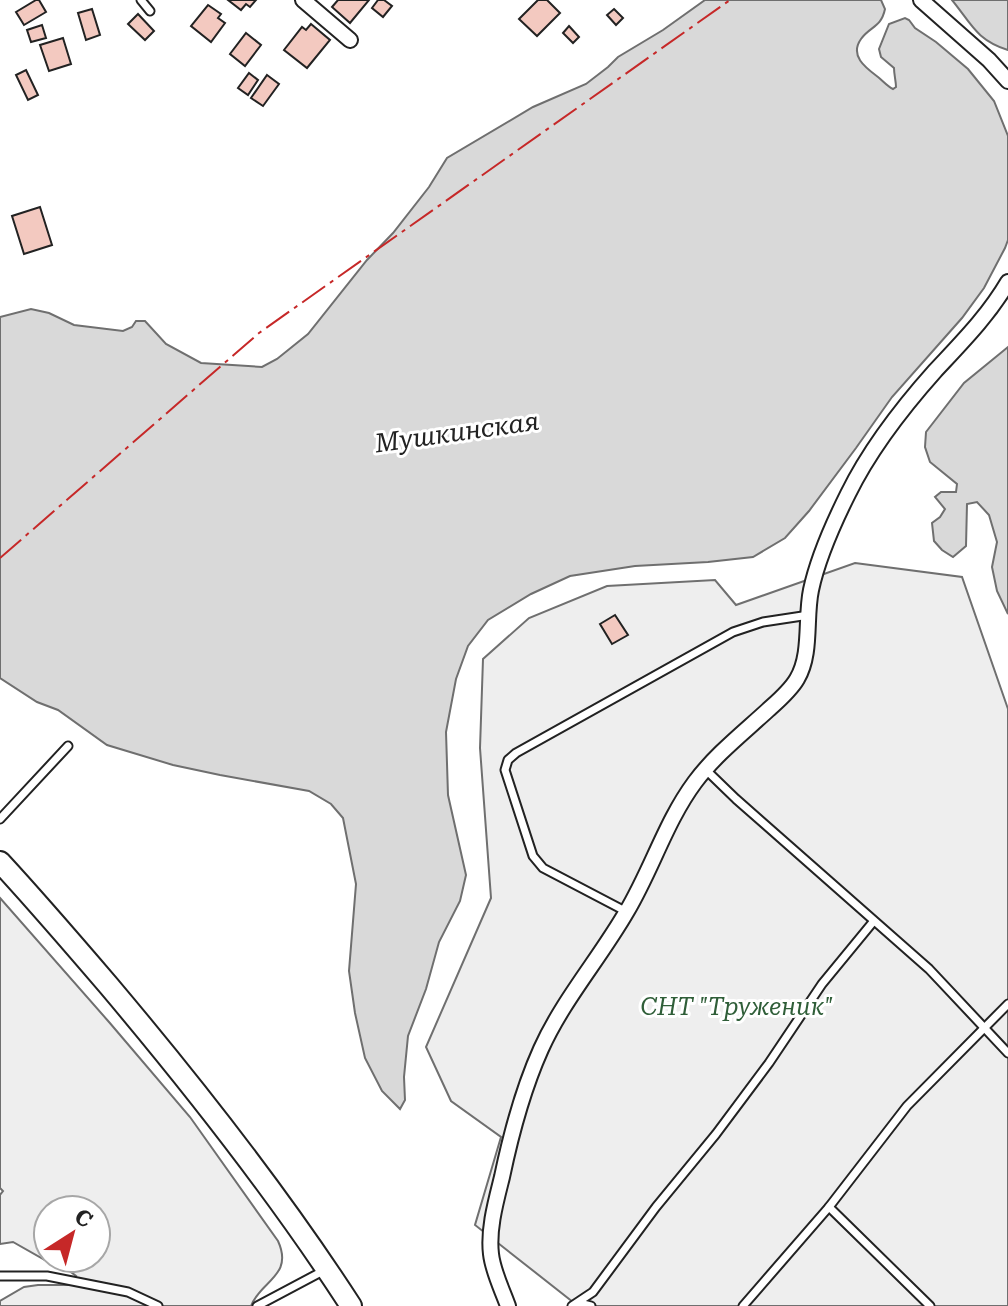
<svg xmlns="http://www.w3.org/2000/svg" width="1008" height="1306" font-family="'Roboto Serif',serif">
  <rect width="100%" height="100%" fill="#fff"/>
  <g fill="#eee" stroke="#6f6f6f" stroke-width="2" fill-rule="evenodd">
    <path d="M855,563L962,577L1008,709V1306H578L475,1225L501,1137L451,1101L426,1047L491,898L480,748L483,659L529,618L607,586L715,580L736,605Z"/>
    <path d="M0,898L109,1022L190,1117L278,1241C294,1276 260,1281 251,1306H0V1301L24,1287L38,1285H68L76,1276L67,1269L45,1260L13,1242L0,1244V1195L3,1191L0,1188ZM48,1210H96V1258H48Z"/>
  </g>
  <g fill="#d9d9d9" stroke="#6f6f6f" stroke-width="2">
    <path d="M705,0H881L885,9C881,28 870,26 861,39C849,56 866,68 878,77C883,81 887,86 893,89L896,87C896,81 894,75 894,68L881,57L879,49L889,24L905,18L909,20L915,28L936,42L968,69L994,101L1008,136V240L1005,248L984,288L962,318L892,397L856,448L809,511L785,538L753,557L708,562L635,566L570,576L531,594L488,620L468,646L456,679L446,732L448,795L466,875L460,901L439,942L426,989L408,1036L404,1077L405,1100L400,1109L382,1091L365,1058L355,1013L349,971L356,884L343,818L331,804L309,791L220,775L173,765L107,745L58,710L37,702L0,678V317L31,309L49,313L74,325L123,331L132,327L136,321H145L166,344L201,363L262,367L277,359L308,334L367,260L393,233L429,187L447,158L533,107L586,84L608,67L618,57L663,30Z"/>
    <path d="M952,0H1008V50C976,40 971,23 952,0Z"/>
    <path d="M1008,347V614L997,591L992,567L997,542L989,515L977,502L967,504L966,546L953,557L942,550L934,541L932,523L940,517L945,509L935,497L941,492H956L957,484L930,462L925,447L926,432L964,383Z"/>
  </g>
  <g fill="#f3c9c0" stroke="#222" stroke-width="2">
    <path d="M36,0H39L46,12L24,25L16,12Z"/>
    <path d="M228,0H256L250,7L246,4L241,10Z"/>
    <path d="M338,0H369L350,23L332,7Z"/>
    <path d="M378,0H384L392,6L383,17L372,8Z"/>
    <path d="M538,0H547L560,13L537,36L519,19Z"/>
    <path d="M208,5L221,14L218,18L225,23L211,42L191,26Z"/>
    <path d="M92,9L100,35L86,40L78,13Z"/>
    <path d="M614,9L623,18L616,25L607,15Z"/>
    <path d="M138,14L154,31L145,40L128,24Z"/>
    <path d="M311,24L330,40L307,68L284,50L302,27L306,30Z"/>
    <path d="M42,25L46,38L31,42L27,30Z"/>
    <path d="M569,26L579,37L573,43L563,33Z"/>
    <path d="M246,33L261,45L245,66L230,54Z"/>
    <path d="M63,38L71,64L49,71L40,45Z"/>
    <path d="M26,70L38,95L28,100L16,75Z"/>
    <path d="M249,73L258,80L248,95L238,88Z"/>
    <path d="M267,75L279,84L263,106L251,98Z"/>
    <path d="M40,207L52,245L24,254L12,216Z"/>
    <path d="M615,615L628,635L612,644L600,624Z"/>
  </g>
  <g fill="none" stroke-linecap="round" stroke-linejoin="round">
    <g stroke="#222" stroke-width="11">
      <g id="lane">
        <path d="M141,0L150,11"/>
        <path d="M705,769L736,799L929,969L1008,1053"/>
        <path d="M0,819L68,746"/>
        <path d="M627,912L543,868L533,856L505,770L508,760L516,753L733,632L763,622L809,615"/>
        <path d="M829,1207L930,1306"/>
        <path d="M0,1276H47L128,1292L158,1306"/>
        <path d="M579,1303L591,1306"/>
        <path d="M257,1306L325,1270"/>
        <path d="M572,1306L593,1292L656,1207L716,1134L769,1063L822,984L873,922"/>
        <path d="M743,1306L829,1207L907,1106L1008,1004"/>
      </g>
    </g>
    <g stroke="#222" stroke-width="18">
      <g id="street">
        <path d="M303,0L350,40"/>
        <path d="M921,0L989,60L1008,81"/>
        <path d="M508,1306C502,1289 493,1272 491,1254C488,1229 496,1201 502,1177C511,1134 523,1089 541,1049C563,1000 600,958 627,911C652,869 666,821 695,782C715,755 743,733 768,710C778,701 790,691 797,679C812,654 805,618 811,590C818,557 833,524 848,494C870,449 902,408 935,371C962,342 988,316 1008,282"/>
      </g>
    </g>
    <g stroke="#222" stroke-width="24">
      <path id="secondary" d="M0,862C37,902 73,944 109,986C195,1088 278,1193 351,1306"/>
    </g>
    <use href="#lane" stroke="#fff" stroke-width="7"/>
    <use href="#street" stroke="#fff" stroke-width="14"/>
    <use href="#secondary" stroke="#fff" stroke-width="20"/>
    <path stroke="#c62828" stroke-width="2" stroke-dasharray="28 6 4 6" stroke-linecap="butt" d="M0,558L259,333L730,0"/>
  </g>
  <g text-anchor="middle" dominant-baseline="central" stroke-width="6" stroke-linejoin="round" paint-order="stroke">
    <g font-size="24" font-style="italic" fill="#2f5e38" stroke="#fff">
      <text x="737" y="1007">СНТ "Труженик"</text>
    </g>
    <g font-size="26" font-style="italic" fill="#222" stroke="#fff">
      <text transform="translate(457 432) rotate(-8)">Мушкинская</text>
    </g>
  </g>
  <g transform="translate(72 1234) rotate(36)"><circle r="38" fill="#ffffff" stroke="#a7a7a7" stroke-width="2"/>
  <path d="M0-6L14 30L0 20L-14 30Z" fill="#c62828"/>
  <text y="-12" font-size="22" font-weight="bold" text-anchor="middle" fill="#222222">С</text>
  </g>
</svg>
